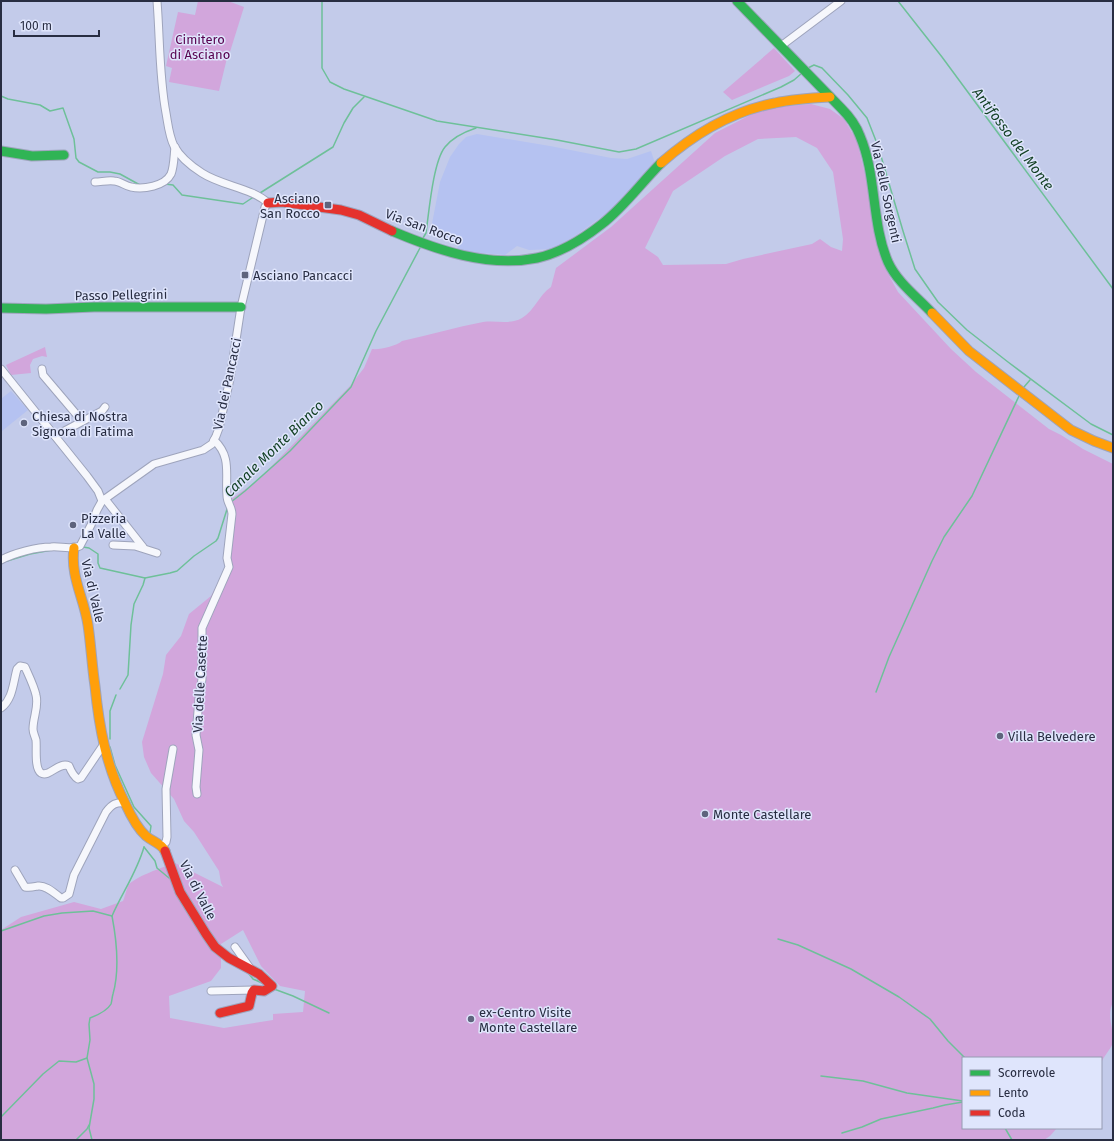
<svg xmlns="http://www.w3.org/2000/svg" width="1114" height="1141" font-family="'Fira Sans',sans-serif">
  <rect width="100%" height="100%" fill="#c3cbea"/>
  <g fill="#b5c2f1">
    <path d="M477,134L550,146L611,158L627,159L651,151L655,163L607,213L575,236L553,249L529,250L517,246L505,255L469,252L457,249L459,242L430,234L440,182L450,157L459,144L466,137Z"/>
    <path d="M11,391L28,410L2,431L1,429V399Z"/>
  </g>
  <g fill="#d2a6dc" fill-rule="evenodd">
    <path d="M198,1H228L244,7L229,55L228,54L219,91L169,82L172,68L166,66L178,12L195,15Z"/>
    <path d="M774,48L795,71L789,76L732,100L723,92Z"/>
    <path d="M811,104L830,109L844,119L857,141L871,199L885,268L898,292L951,349L976,372L1049,429L1061,435L1083,449L1113,464V1002C1106,1017 1114,1027 1113,1042C1111,1050 1103,1056 1101,1064V1058H963V1128H1057L1050,1136L1044,1140H1V930L21,917L74,902L101,909L123,901C125,896 126,891 128,886C133,877 164,867 175,863L223,887L221,883L219,871L194,832L184,821L174,799L151,773L144,757L142,742L163,674L166,655L181,636L189,614L211,596L219,581L230,568L234,517L230,500L258,480L350,386L364,368L372,349C380,350 396,346 402,341C429,335 456,327 483,322C496,320 510,325 522,318C535,310 539,295 551,287L556,268L611,227L715,133L764,108ZM796,137L817,148L833,172L843,239L842,251L831,247L820,239L812,244L743,259L726,264L663,265L658,257L645,248L673,191L725,156L758,139ZM243,930L261,966L280,986L305,991L303,1012L273,1014V1020L224,1028L170,1018L169,996L211,981L221,968V944Z"/>
    <path d="M45,347L47,357L42,356L33,359L30,365L31,373L11,375L6,365Z"/>
  </g>
  <g fill="none" stroke-linecap="round" stroke-linejoin="round">
    <g stroke="#6ec099" stroke-width="1.5">
      <path d="M322,1V68L330,82L344,89L437,121L557,140L619,152L636,149L781,87L794,80L802,73"/>
      <path d="M898,1L942,57L1113,289"/>
      <path d="M808,68L814,65L822,68L848,95L867,118L878,146L903,231L915,269L938,302L967,330L1008,362L1091,424L1113,435"/>
      <path d="M1,96L8,99L40,105L50,111L63,108L74,139L76,158L79,162L98,172H110L120,174L140,185"/>
      <path d="M165,184L173,185L182,195L243,204L255,196"/>
      <path d="M260,193L333,147L344,123L353,108L364,97"/>
      <path d="M423,238L426,233C429,212 433,162 445,147C453,137 464,132 476,128"/>
      <path d="M1024,387L1030,380"/>
      <path d="M231,502L245,491L290,451L351,387L376,331L421,246"/>
      <path d="M83,547L89,548L98,554V563L100,568L145,578L170,573L177,571L194,556L216,541L218,538L228,506"/>
      <path d="M7,561L30,554L52,550"/>
      <path d="M120,689L128,675L131,625L134,604L143,585L145,578"/>
      <path d="M876,692L889,657L932,561L944,537L972,496L1019,396"/>
      <path d="M110,739V711L116,695"/>
      <path d="M110,747L115,765L134,807L151,826L150,833"/>
      <path d="M144,847L155,861L157,868L169,878"/>
      <path d="M112,916C122,893 137,872 144,847"/>
      <path d="M1,931L44,916L62,913L93,911L112,916"/>
      <path d="M778,939L798,945L851,969L899,997L930,1019L948,1041L965,1058"/>
      <path d="M249,974L253,979L262,983"/>
      <path d="M274,989L293,996L329,1013"/>
      <path d="M821,1076L863,1081L907,1093L963,1101"/>
      <path d="M1,1117L43,1074L59,1061L76,1062L87,1058"/>
      <path d="M1005,1128L1012,1140"/>
      <path d="M842,1133L862,1127L881,1119L933,1108L945,1105L963,1102"/>
      <path d="M76,1140L87,1129L89,1125"/>
      <path d="M92,1140L89,1128L94,1099V1084L87,1058L90,1040L89,1024L90,1018C98,1015 107,1011 111,1004C112,1001 112,997 113,994C120,969 117,942 112,916"/>
    </g>
    <g stroke="#9ea4bc" stroke-width="9">
      <g id="street">
        <path d="M781,46L841,1"/>
        <path d="M95,182C101,182 108,180 114,181C120,181 125,186 131,187C143,190 165,186 171,174C174,167 174,155 175,147"/>
        <path d="M1,369L87,476L98,491L102,501"/>
        <path d="M42,369L43,375L82,421"/>
        <path d="M55,436L102,411L105,407"/>
        <path d="M105,499L143,547"/>
        <path d="M113,545L135,546L157,553"/>
        <path d="M1,560C14,553 37,547 51,547C60,546 71,550 80,546L91,525L97,510L102,501L154,464L203,450L212,444L216,436L219,428L230,379L241,307L265,207L268,203C252,188 222,186 202,173C191,166 180,157 174,146C169,136 168,124 166,113C159,76 160,38 157,1"/>
        <path d="M1,708C13,699 13,683 17,669L20,666L25,667C29,676 34,686 36,695C39,707 33,717 33,729C33,733 35,736 36,740C37,748 34,768 41,773C49,778 59,761 69,766C71,771 73,776 78,779L81,778L104,744"/>
        <path d="M197,794L196,787L199,750L196,735L199,699L202,679V628L229,567L227,558L232,514C232,507 227,503 227,496C225,474 232,457 214,440"/>
        <path d="M162,846L166,842L167,837L166,789L173,749"/>
        <path d="M15,870L25,887C30,888 33,887 38,886C46,885 54,893 61,898H63L69,894L74,875L106,812C112,804 116,802 125,803"/>
        <path d="M235,947L250,968"/>
        <path d="M211,991L254,990"/>
      </g>
    </g>
    <g stroke="#9ea4bc" stroke-width="11">
      <g id="fast">
        <path d="M737,1L841,108C849,116 856,125 860,136C877,176 871,222 888,262C897,282 917,297 932,313"/>
        <path d="M1,151L32,156L64,155"/>
        <path d="M392,231C437,250 488,268 537,258C560,253 583,239 602,224C624,207 641,183 661,163"/>
        <path d="M1,308L46,309L94,307H241"/>
      </g>
    </g>
    <g stroke="#9ea4bc" stroke-width="11">
      <g id="slow">
        <path d="M661,163C693,135 733,111 775,103C793,99 811,98 830,97"/>
        <path d="M932,313L969,351L1071,430L1094,441L1113,448"/>
        <path d="M74,548C70,576 84,598 88,625C91,645 92,666 95,686C99,726 106,766 125,803C130,814 137,828 146,836C153,842 161,843 165,851"/>
      </g>
    </g>
    <g stroke="#9ea4bc" stroke-width="11">
      <g id="jam">
        <path d="M268,203L282,202L341,210L359,215L392,231"/>
        <path d="M165,851L180,892L206,934L215,947L229,958L259,974L272,986L264,991L254,990L252,993L249,1006L220,1013"/>
      </g>
    </g>
    <use href="#street" stroke="#f6f7fc" stroke-width="7"/>
    <use href="#fast" stroke="#30b455" stroke-width="9"/>
    <use href="#slow" stroke="#ff9f0a" stroke-width="9"/>
    <use href="#jam" stroke="#e5322d" stroke-width="9"/>
  </g>
  <g fill="#5e647d" stroke="#dfe5fc" stroke-width="1.5">
    <rect x="324" y="201" width="8" height="8" rx="2"/>
    <rect x="241" y="271" width="8" height="8" rx="2"/>
    <circle cx="24" cy="423" r="4"/>
    <circle cx="73" cy="525" r="4"/>
    <circle cx="1000" cy="736" r="4"/>
    <circle cx="705" cy="814" r="4"/>
    <circle cx="471" cy="1019" r="4"/>
  </g>
  <g text-anchor="middle" dominant-baseline="central" stroke-width="3" stroke-linejoin="round" paint-order="stroke">
    <g font-size="13" fill="#580250" stroke="#dfe5fc">
      <text x="200" y="39">Cimitero<tspan x="200" dy="15">di Asciano</tspan></text>
    </g>
    <g font-size="13" fill="#282d42" stroke="#dfe5fc">
      <text transform="translate(886 192) rotate(78)">Via delle Sorgenti</text>
      <text transform="translate(424 227) rotate(20)">Via San Rocco</text>
      <text transform="translate(121 295) rotate(-1)">Passo Pellegrini</text>
      <text transform="translate(227 384) rotate(-78)">Via dei Pancacci</text>
      <text transform="translate(93 591) rotate(77)">Via di Valle</text>
      <text transform="translate(200 684) rotate(-87)">Via delle Casette</text>
      <text transform="translate(198 890) rotate(63)">Via di Valle</text>
    </g>
    <g font-size="13" fill="#282d42" stroke="#dfe5fc" text-anchor="start">
      <text x="320" y="198" text-anchor="end">Asciano<tspan x="320" dy="15">San Rocco</tspan></text>
      <text x="253" y="275">Asciano Pancacci</text>
      <text x="32" y="416">Chiesa di Nostra<tspan x="32" dy="15">Signora di Fatima</tspan></text>
      <text x="81" y="518">Pizzeria<tspan x="81" dy="15">La Valle</tspan></text>
      <text x="1008" y="736">Villa Belvedere</text>
      <text x="713" y="814">Monte Castellare</text>
      <text x="479" y="1012">ex-Centro Visite<tspan x="479" dy="15">Monte Castellare</tspan></text>
    </g>
    <g font-size="14" font-style="italic" fill="#113f23" stroke="#dfe5fc">
      <text transform="translate(1013 139) rotate(53)">Antifosso del Monte</text>
      <text transform="translate(274 449) rotate(-44)">Canale Monte Bianco</text>
    </g>
  </g>
  <rect width="1114" height="1141" fill="none" stroke="#282d42" stroke-width="4"/>
  <rect x="962" y="1057" width="140" height="72" fill="#dfe5fc" stroke="#969bb2"/>
  <rect x="970" y="1070" width="20" height="6" fill="#30b455" stroke="#969bb2"/>
  <text x="998" y="1077" font-size="12" fill="#282d42">Scorrevole</text>
  <rect x="970" y="1090" width="20" height="6" fill="#ff9f0a" stroke="#969bb2"/>
  <text x="998" y="1097" font-size="12" fill="#282d42">Lento</text>
  <rect x="970" y="1110" width="20" height="6" fill="#e5322d" stroke="#969bb2"/>
  <text x="998" y="1117" font-size="12" fill="#282d42">Coda</text>
  <path d="M14 30v6h85v-6" fill="none" stroke="#282d42" stroke-width="2"/>
  <text x="20" y="30" font-size="12" fill="#282d42" stroke="#dfe5fc" stroke-width="3" paint-order="stroke">100 m</text>
</svg>
